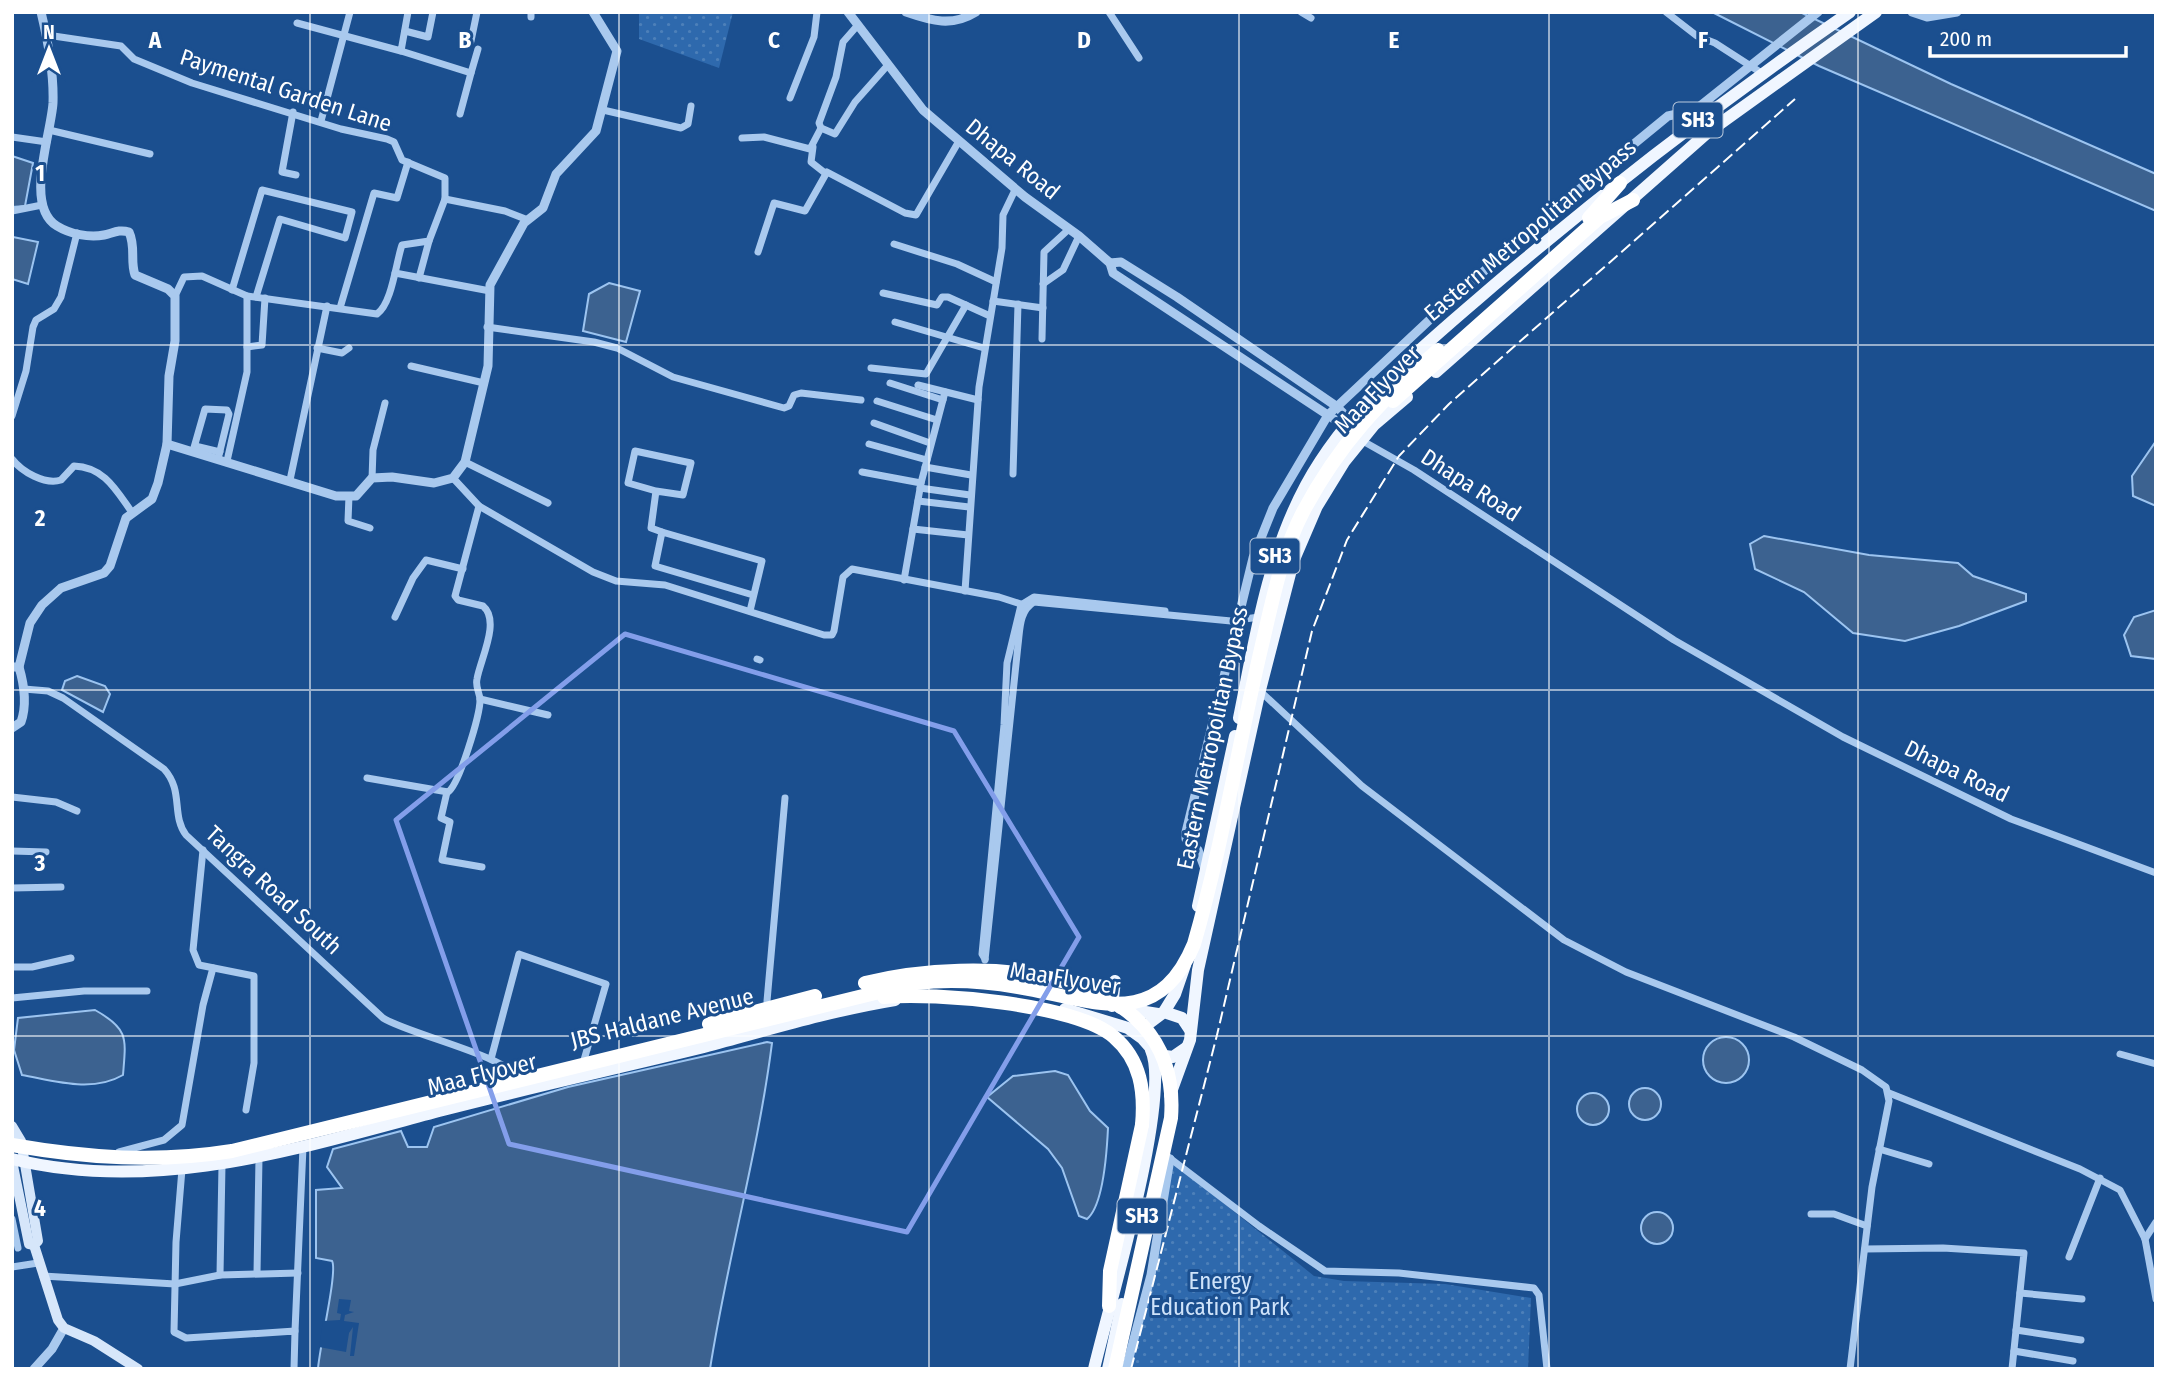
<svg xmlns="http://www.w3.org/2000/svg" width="2168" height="1381" font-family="'Fira Sans Condensed',sans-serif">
  <defs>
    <pattern id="park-dots" width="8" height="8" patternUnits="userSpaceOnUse" patternTransform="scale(1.75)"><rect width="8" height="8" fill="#2e69ad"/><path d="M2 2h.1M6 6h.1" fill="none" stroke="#4d80b9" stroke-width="1.8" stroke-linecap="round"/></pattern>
  </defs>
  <rect width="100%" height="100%" fill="#1b4f8f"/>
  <g fill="url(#park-dots)">
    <path d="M639,12H733L719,68L639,39Z"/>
    <path d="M1175,1164L1314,1276L1344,1281L1445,1284L1531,1298L1528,1369H1126L1171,1167Z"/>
  </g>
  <g fill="#3c6290" stroke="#9cc4f0" stroke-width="2">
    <path d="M1712,12H1800L1951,84L2156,174V211L1819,66Z"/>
    <path d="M12,156L33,163L25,206L12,207Z"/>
    <path d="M13,237L38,242L28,284L12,279Z"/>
    <path d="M609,283L640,291L626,342L583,331L589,294Z"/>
    <path d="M2156,441V506L2133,496L2132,476Z"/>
    <path d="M1764,536L1869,555L1958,563L1973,576L2026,594V601L1959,626L1905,641L1853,633L1804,592L1755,569L1750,544Z"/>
    <path d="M2156,610V659L2131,656L2124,635L2134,617Z"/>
    <path d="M77,676L105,686L110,694L103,712L62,690L65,681Z"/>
    <path d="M95,1010C129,1029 126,1038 123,1075C92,1093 55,1081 22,1075L14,1050L18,1018Z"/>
    <circle cx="1726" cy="1060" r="23"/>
    <path d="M767,1042L772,1043C758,1153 727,1260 710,1369H318C319,1349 338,1271 332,1261L316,1258V1190L342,1188L327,1167L333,1149L401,1131L408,1147H427L434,1127L568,1087Z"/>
    <path d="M1055,1071L1068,1075L1090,1111L1108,1128C1107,1149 1104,1205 1087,1219L1079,1216L1062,1168L1048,1149L987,1097L1013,1076Z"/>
    <circle cx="1645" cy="1104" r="16"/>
    <circle cx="1593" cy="1109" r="16"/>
    <circle cx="1657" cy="1228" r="16"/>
  </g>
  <path fill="#1b4f8f" d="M339,1299L351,1300L349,1311L354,1312L345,1315L344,1321L359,1323L354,1356H350L353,1327L349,1333L346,1352L319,1347L323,1321L340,1320L341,1314L337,1313Z"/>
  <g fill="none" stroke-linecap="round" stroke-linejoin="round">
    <g stroke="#a9c9ee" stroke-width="7">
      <path d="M1109,12L1139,58"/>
      <path d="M1301,12L1311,18"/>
      <path d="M1666,12L1697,36L1715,43L1763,74"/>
      <path d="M531,17V12"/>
      <path d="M297,23L401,51L408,12"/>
      <path d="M857,26L843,42L836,77L819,123L821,128L835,134L855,102L887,66"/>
      <path d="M405,31L428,37L433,12"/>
      <path d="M47,35L121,46L134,59L192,83L341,129L387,139L394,142L402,160L445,178V199L429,241L402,245C396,262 392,304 377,314L247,296L202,276L184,277L175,296"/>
      <path d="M471,41L477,12"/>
      <path d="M401,51L471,73L460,114"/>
      <path d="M471,73L478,49"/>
      <path d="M790,98L814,37L817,12"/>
      <path d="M603,110L681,128L688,124L691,106"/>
      <path d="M293,112L282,172L296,175"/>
      <path d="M321,121L350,12"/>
      <path d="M49,130L150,154"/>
      <path d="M12,137L47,142"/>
      <path d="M742,138L764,137L810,149L821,128"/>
      <path d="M813,147L811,162L825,173"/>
      <path d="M445,199L505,211L528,220"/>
      <path d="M12,211L42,205"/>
      <path d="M894,244L957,264L996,282"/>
      <path d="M758,252L774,203L805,211L827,172L905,213L916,215L959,141"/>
      <path d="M395,273L490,291"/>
      <path d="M419,278L429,241"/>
      <path d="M1043,284L1063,270L1079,236"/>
      <path d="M232,290L262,190L352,212L345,238L280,219L256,297"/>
      <path d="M883,293L937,305L942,297H948L990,316"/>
      <path d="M993,301L1043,308"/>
      <path d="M340,308L374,193L397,198L408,162"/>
      <path d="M895,322L984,348"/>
      <path d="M487,327L594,342L617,348L673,377L784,408L789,406L794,395L801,393L861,400"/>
      <path d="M1042,339L1044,252L1069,229"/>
      <path d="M247,347L262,345L265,298"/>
      <path d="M317,348L342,353L349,348"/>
      <path d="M411,366L484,383"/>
      <path d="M871,368L926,374L966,305"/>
      <path d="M890,383L943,400"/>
      <path d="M918,385L978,400"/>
      <path d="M877,401L937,420"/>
      <path d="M12,416L26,371L33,327L36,320L54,309L61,297L77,233"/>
      <path d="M874,423L930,443"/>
      <path d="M1361,440L1414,470L1674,640L1843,737L2011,819L2156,873"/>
      <path d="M869,444L927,460"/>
      <path d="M195,446L220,452"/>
      <path d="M193,451L205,409L227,410L229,414L218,459"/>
      <path d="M12,459C22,472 45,485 61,480L74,466C104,467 116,490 131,511"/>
      <path d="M227,461L247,372V296"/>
      <path d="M465,462L548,503"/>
      <path d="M925,467L971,475"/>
      <path d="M862,472L921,483"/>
      <path d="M1013,474L1018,304"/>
      <path d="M372,479L373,450L385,403"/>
      <path d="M290,480L327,306"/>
      <path d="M920,488L970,495"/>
      <path d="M656,491L628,483L635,451L691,463L683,495L656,491L651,528L662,532"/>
      <path d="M349,496L348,521L370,528"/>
      <path d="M918,501L969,507"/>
      <path d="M479,506L593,572L616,581L665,585L824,635H832L834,631L843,577L852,569L999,597L1027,606"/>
      <path d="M913,529L968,535"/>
      <path d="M904,580L921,483L945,392"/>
      <path d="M965,591L979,387L1002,248L1003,215L1015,190"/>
      <path d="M750,611L762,561L662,532L655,566L753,595"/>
      <path d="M395,617L413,578L426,560L463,569"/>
      <path d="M757,659L760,660"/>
      <path d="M24,689L48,691L63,698L164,769C184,791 171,815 186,835L383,1018C410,1035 514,1057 520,1082"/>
      <path d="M1260,691L1362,786L1564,940L1626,972L1794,1037L1862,1070L1886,1087L1889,1101L1872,1187L1850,1369"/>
      <path d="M480,699L548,715"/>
      <path d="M367,778L448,792C459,785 480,715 480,700C480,693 475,687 477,679C480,660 501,621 483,606L458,600L455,596L479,506L453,478"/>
      <path d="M447,792L441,818L450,822L442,860L482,867"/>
      <path d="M12,797L56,802L77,811"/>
      <path d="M203,850L193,950L199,965L254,976V1063L246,1110"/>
      <path d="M12,851L46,852"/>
      <path d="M12,888L61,887"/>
      <path d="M985,959L982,954L1004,725L1007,663L1021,605L1034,597L1165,611"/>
      <path d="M985,960L1018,645C1020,630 1019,611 1034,602L1231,621L1259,617"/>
      <path d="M12,967H32L71,958"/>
      <path d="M12,998L84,991H147"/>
      <path d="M767,1001L785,798"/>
      <path d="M2120,1054L2156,1064"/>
      <path d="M491,1059L519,954L606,984L584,1060"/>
      <path d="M1889,1093L2080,1169L2120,1190L2145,1239L2156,1299"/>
      <path d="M1879,1149L1929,1164"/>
      <path d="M119,1152L164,1140L182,1125L203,1005L213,968"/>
      <path d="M1167,1156L1259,1226L1325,1271L1399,1273L1534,1288L1539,1295L1547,1369"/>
      <path d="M182,1169L176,1242L174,1332L186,1338L295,1331L294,1369"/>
      <path d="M1811,1214H1834L1867,1226"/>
      <path d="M12,1219L18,1248"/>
      <path d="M2145,1239L2156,1222"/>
      <path d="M1865,1249L1943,1248L2024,1253L2012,1369"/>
      <path d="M2069,1257L2100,1178"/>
      <path d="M12,1267L38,1263"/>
      <path d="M257,1273L259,1158"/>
      <path d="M220,1275L222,1165"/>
      <path d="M43,1276L175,1284L220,1275L298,1273"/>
      <path d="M2020,1293L2082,1299"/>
      <path d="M2016,1330L2081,1340"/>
      <path d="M295,1331L303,1147"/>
      <path d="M2014,1351L2073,1361"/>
    </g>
    <g stroke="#a9c9ee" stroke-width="9">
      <path d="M848,12L923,110L1025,197L1079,236L1110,263L1113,273L1349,429"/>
      <path d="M906,12C932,21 952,27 976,12"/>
      <path d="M1912,12L1927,17L1957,12"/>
      <path d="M1110,263L1121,262L1177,297L1336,406L1354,424"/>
      <path d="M167,444L336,496H356L372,478L392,477L434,483L453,478L465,462L488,366L490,285L524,223L543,208L556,174L596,131L617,51L593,12"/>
      <path d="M12,667H19L30,623L42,605L61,588L104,573L110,566L126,518L152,499L158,483L167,444L169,376L175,341V296L168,289L135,275C130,261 136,247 129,232C119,229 113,233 104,235C89,238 70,234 57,226C24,206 51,135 53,103C54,73 48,41 41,12"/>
      <path d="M12,728L21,722C27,705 24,684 19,667"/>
      <path d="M1205,869L1198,850L1186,839V832L1253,558L1273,508L1328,415L1455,296L1596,175L1668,116L1695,110L1818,12"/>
      <path d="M34,1369L52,1349L64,1328"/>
      <path d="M1126,1369L1151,1275L1170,1159"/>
    </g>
    <g stroke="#d6e6fa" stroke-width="10">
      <path d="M12,1126L21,1141L38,1241L34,1245L58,1320L64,1328L94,1341L138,1369"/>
      <path d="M12,1161L29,1244L34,1245"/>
    </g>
    <g stroke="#f0f6ff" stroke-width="12">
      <path d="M1436,372L1707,133L1876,12"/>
      <path d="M1239,718C1255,639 1267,558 1306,485C1351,403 1423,347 1493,286C1607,189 1726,98 1850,12"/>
      <path d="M1198,906L1235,736"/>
      <path d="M1112,1006L1115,981"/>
      <path d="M1120,1008L1158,1014"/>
      <path d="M1065,1009L1128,1028L1142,1038L1157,1055L1173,1057L1186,1048"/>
      <path d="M1164,1012L1175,994L1185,965"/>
      <path d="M1145,1037L1148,1024L1164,1012L1182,1018L1190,1030"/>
      <path d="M1170,1095L1190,1040L1198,970L1260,690L1293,562L1317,506L1344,462L1374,425L1407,397"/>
      <path d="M12,1159C159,1195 302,1147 443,1110C528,1088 614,1069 700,1048C764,1031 828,1011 895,1000"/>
      <path d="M1094,1369C1108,1309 1172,1097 1151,1050"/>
      <path d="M1108,1369L1122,1304"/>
    </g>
    <g stroke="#fff" stroke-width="14">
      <path d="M1589,218L1620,183"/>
      <path d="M1393,401L1600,217L1633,200"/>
      <path d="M1109,1306L1110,1271L1142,1125"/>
    </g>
    <path stroke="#fff" stroke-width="2" stroke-dasharray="12 5" stroke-linecap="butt" d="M1131,1369L1217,1035L1312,631L1347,540L1399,456L1449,404L1795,99"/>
    <g stroke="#fff" stroke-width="14">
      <path d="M865,983C972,957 1183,959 1171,1118L1115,1369"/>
      <path d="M884,997C935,992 1076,1004 1114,1037C1141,1060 1145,1092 1142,1125"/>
      <path d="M709,1024L815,996"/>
      <path d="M12,1145C87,1158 157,1163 232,1151L916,983C951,979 983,981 1018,987C1091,999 1157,1034 1194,944C1222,847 1238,747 1261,649C1272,603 1281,554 1303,512C1339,444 1381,400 1438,350"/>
    </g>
  </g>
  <path fill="none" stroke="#839eea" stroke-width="5" stroke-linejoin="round" d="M625,634L954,731L1079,937L907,1232L509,1144L396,820Z"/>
  <path fill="none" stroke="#fff" stroke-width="2" stroke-opacity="0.55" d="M310,12V1369M619,12V1369M929,12V1369M1239,12V1369M1549,12V1369M1858,12V1369M12,345H2156M12,690H2156M12,1036H2156"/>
  <g text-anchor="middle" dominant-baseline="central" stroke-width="6" stroke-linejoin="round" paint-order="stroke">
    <g fill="#1b4f8f" stroke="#bbcadd" stroke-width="2">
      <rect x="1673.5" y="102.5" width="49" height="35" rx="5"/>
      <rect x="1250.5" y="538.5" width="49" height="35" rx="5"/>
      <rect x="1117.5" y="1198.5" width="49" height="35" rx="5"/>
    </g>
    <g font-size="21" font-weight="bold" fill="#fff">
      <text x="1698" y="120">SH3</text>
      <text x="1275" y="556">SH3</text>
      <text x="1142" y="1216">SH3</text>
    </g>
    <g font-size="23" fill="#fff" stroke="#1b4f8f">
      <text transform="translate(286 90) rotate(18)">Paymental Garden Lane</text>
      <text transform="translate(1013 159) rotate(39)">Dhapa Road</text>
      <text transform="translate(1530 230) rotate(-40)">Eastern Metropolitan Bypass</text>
      <text transform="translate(1377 389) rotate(-46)">Maa Flyover</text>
      <text transform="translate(1471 485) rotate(33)">Dhapa Road</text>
      <text transform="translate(1212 738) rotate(-78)">Eastern Metropolitan Bypass</text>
      <text transform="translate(1957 771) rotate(26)">Dhapa Road</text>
      <text transform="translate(274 890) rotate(43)">Tangra Road South</text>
      <text transform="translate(1065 978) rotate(9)">Maa Flyover</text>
      <text transform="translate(662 1018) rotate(-14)">JBS Haldane Avenue</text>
      <text transform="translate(482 1074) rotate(-14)">Maa Flyover</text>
    </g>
    <g font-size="23" fill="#cfe3fa" stroke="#1b4f8f">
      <text x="1220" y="1281">Energy<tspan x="1220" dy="26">Education Park</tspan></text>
    </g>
  </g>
  <g font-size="23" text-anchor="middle" font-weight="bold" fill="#fff" stroke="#1b4f8f" stroke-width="6" stroke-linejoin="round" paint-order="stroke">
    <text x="155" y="48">A</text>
    <text x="465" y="48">B</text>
    <text x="774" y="48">C</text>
    <text x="1084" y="48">D</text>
    <text x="1394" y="48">E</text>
    <text x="1703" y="48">F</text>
    <text x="40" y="181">1</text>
    <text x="40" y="526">2</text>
    <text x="40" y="871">3</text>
    <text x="40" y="1216">4</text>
  </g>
  <rect width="2168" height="1381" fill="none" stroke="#ffffff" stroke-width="28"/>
  <g transform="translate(49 49)" stroke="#1b4f8f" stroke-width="5" paint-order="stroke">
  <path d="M0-5L12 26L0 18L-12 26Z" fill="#ffffff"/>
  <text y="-10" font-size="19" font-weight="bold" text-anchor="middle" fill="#ffffff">N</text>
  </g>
  <path d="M1930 46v10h196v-10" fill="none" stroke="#ffffff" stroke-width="3.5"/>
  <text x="1940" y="46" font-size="21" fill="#ffffff" stroke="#1b4f8f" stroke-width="5" paint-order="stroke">200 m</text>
</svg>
